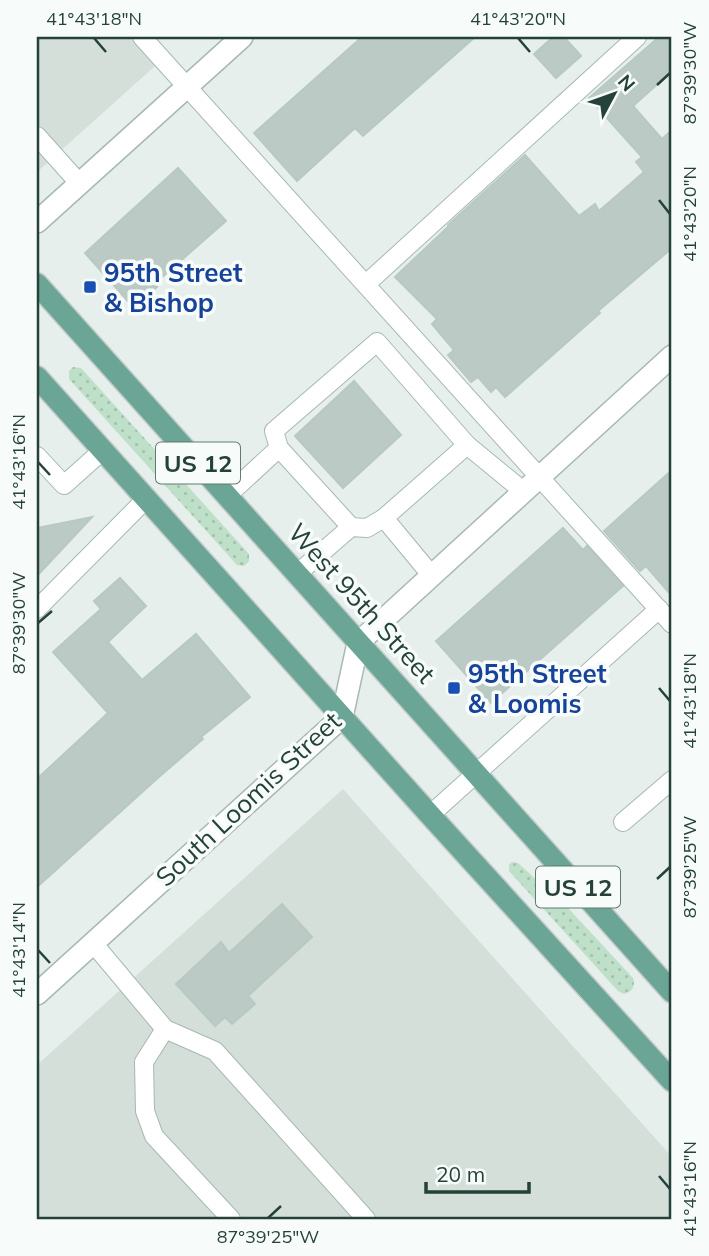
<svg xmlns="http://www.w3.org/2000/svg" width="709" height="1256" font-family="Mulish,sans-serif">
  <defs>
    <pattern id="green-dots" width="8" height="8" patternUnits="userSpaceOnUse" patternTransform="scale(1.75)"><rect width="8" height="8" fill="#bfe0c8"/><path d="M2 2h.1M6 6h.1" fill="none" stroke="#a4c1ad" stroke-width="1.8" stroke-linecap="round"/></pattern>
  </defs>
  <rect width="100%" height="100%" fill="#e6efeb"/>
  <g fill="#d4dfda">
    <path d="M37,37H129L155,66L37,172Z"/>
    <path d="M343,789L672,1157V1219H37V1065Z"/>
  </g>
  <g fill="url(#green-dots)">
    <path d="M73,367L81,368L249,554V561L244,566L237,565L69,379V371Z"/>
    <path d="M512,862L518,863L569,909L633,978C636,986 632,992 624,994L618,991L509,871V865Z"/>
  </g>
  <g fill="#bbcac4" stroke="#b8c9c2" stroke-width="2">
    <path d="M362,37H475L363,136L355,128L297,181L254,133Z"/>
    <path d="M553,37H564L581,56L556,78L534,54Z"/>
    <path d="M659,37H672V71L633,106L662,139L672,130V248L598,311L600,313L505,397L496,387L491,392L478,377L471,382L448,355L454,350L432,324L437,319L395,277L449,226L448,225L525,155L579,216L595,204L599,211L644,172L636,162L642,157L589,98Z"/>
    <path d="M178,168L226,221L154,284L157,287L134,308L85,253Z"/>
    <path d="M354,381L401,435L343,488L295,436Z"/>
    <path d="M672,470V596L646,566L640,571L604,531Z"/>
    <path d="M92,517L37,576V528Z"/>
    <path d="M563,528L583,550L587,546L623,586L491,703L436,641Z"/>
    <path d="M120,578L146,606L108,642L142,680L196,634L250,697L201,737L203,739L160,776L37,887V779L108,713L53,652L101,609L94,601Z"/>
    <path d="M282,904L312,937L248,996L255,1004L232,1024L225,1017L215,1026L176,984L221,942L229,953Z"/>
  </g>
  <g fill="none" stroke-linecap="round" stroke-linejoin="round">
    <g stroke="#a8b8b2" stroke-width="20">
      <g id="service">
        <path d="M142,37L672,624"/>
        <path d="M37,136L79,183"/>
        <path d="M366,284L637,37"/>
        <path d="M467,445L523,491"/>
        <path d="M37,456L64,485L102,451"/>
        <path d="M227,496L279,448"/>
        <path d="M384,518L432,576"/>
        <path d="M297,574L351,527L367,528L384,518L467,445L377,342L274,431L279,448L351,527"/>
        <path d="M37,609L146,499"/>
        <path d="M430,815L659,609"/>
        <path d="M623,822L672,780"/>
        <path d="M93,943L165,1029L215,1051L366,1219"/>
        <path d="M165,1029L144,1062L145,1111L154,1136L231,1219"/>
      </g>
    </g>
    <g stroke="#a8b8b2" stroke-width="24">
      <g id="minor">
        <path d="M37,222L242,37"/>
        <path d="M37,994L342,717L358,643L672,356"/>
      </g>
    </g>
    <g stroke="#c2cac8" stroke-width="24">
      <g id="primary">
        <path d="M37,284L672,992"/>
        <path d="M37,377L430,815L672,1081"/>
      </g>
    </g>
    <use href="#service" stroke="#fff" stroke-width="18"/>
    <use href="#minor" stroke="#fff" stroke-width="21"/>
    <use href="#primary" stroke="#6aa596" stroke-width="21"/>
  </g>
  <path fill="none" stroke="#24423a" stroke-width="2.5" d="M94,38L106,52M518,38L530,52M657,85L670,73M659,200L670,214M38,462L50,475M38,623L52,611M659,688L670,701M657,879L670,867M38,950L50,963M659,1176L670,1189M268,1218L281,1206"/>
  <g fill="#1a4fb4" stroke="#f7fbf9" stroke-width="2.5">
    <rect x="83" y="280" width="14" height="14" rx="3.5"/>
    <rect x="447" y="681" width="14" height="14" rx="3.5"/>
  </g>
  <g text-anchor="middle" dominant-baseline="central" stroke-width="7" stroke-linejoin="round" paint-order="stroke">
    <g fill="#f7fbf9" stroke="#637a73" stroke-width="2">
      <rect x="156" y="442.5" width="84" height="41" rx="5"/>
      <rect x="536" y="866.5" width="84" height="41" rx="5"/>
    </g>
    <g font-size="24" font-weight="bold" fill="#24423a">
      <text x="198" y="463">US 12</text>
      <text x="578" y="887">US 12</text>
    </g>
    <g font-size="26" font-weight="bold" fill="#164399" stroke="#f7fbf9" text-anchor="start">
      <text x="104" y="272">95th Street<tspan x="104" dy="30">&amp; Bishop</tspan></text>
      <text x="468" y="673">95th Street<tspan x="468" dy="30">&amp; Loomis</tspan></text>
    </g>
    <g font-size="26" fill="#24423a" stroke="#f7fbf9">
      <text transform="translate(362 603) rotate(48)">West 95th Street</text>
      <text transform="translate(248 799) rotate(-43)">South Loomis Street</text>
    </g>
  </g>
  <rect width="709" height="1256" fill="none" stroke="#f7fbf9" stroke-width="77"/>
  <g transform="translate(614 94) rotate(49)" stroke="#f7fbf9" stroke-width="5" paint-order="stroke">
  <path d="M0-5L12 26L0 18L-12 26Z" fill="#24423a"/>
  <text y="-10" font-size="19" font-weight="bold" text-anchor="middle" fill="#24423a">N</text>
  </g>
  <path d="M426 1182v10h103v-10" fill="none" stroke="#24423a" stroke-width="3.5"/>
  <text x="436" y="1182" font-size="21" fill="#24423a" stroke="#f7fbf9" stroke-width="5" paint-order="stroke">20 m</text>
  <rect x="38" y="38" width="632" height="1180" fill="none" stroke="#24423a" stroke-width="2.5"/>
  <g font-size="18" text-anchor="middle" fill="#24423a">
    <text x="94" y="25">41°43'18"N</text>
    <text x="518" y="25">41°43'20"N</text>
    <text transform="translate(690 73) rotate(-90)" y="6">87°39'30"W</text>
    <text transform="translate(690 214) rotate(-90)" y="6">41°43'20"N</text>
    <text transform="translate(19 462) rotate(-90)" y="6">41°43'16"N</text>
    <text transform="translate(19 623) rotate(-90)" y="6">87°39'30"W</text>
    <text transform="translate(690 701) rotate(-90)" y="6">41°43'18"N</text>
    <text transform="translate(690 867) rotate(-90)" y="6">87°39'25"W</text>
    <text transform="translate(19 950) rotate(-90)" y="6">41°43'14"N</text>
    <text transform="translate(690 1189) rotate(-90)" y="6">41°43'16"N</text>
    <text x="268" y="1243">87°39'25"W</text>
  </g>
</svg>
